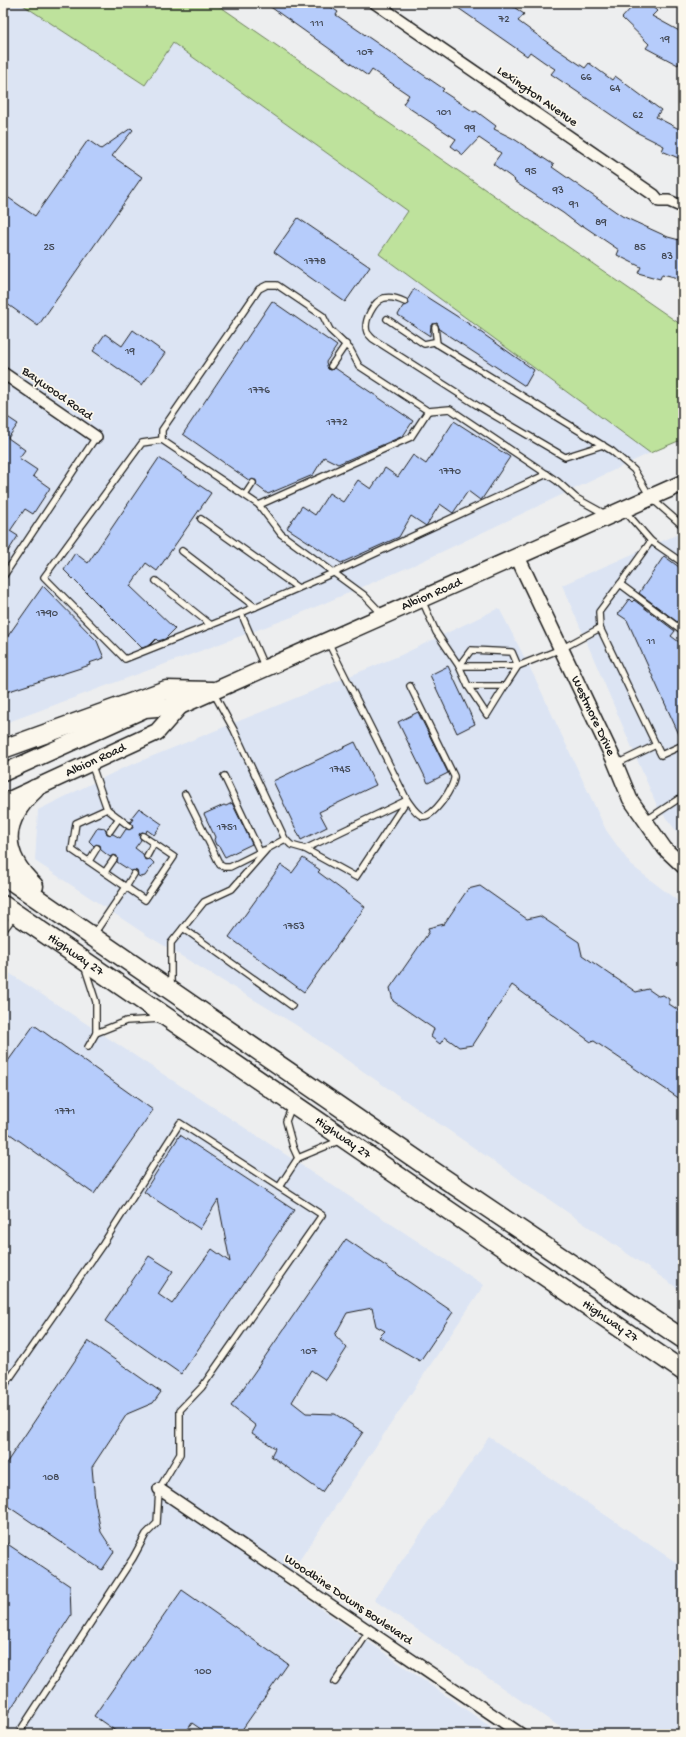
<svg xmlns="http://www.w3.org/2000/svg" width="686" height="1737" font-family="'Gochi Hand',sans-serif">
  <rect width="100%" height="100%" fill="#edeeef"/>
  <filter id="ink" filterUnits="userSpaceOnUse"><feTurbulence type="fractalNoise" baseFrequency=".025" numOctaves="2"/><feDisplacementMap in="SourceGraphic" scale="8" xChannelSelector="R" yChannelSelector="G"/><feConvolveMatrix kernelMatrix="1 2 1 2 8 2 1 2 1" color-interpolation-filters="sRGB"/></filter>
  <g filter="url(#ink)">
    <g fill="#dce4f3">
      <path d="M3,3H20L144,85L173,43L408,211L379,254L650,453L416,564L292,617L3,724Z"/>
      <path d="M683,532V839L658,808L562,585Z"/>
      <path d="M499,608L535,678L606,830L631,865L683,905V1292L296,1025L148,936L35,861L38,810L121,769L401,655Z"/>
      <path d="M3,969L484,1285L284,1583L501,1734H3Z"/>
      <path d="M489,1437L683,1567V1734H570L374,1600Z"/>
    </g>
    <path fill="#bee29c" stroke="#6d7f5c" d="M20,3H215L683,326V439L650,453L379,254L408,211L173,43L145,85Z"/>
    <g fill="#b6ccfb" stroke="#1c1c1c">
      <path d="M265,3H325L338,12L336,15L444,89L442,91L474,112L476,111L496,126L494,129L514,139L554,165L552,167L622,216L668,237L683,241V279L662,274L660,279L638,273L641,267L617,255L619,250L582,225L581,227L563,213L518,184L514,181L515,180L493,164L501,153L479,138L463,155L451,146L456,139L403,104L409,95L372,70L368,76Z"/>
      <path d="M451,3H508L524,14L518,21L555,48L585,68L589,63L612,80L615,76L661,110L656,117L683,131V160L662,151L664,146L638,133L551,74L555,69L544,62L530,52L527,56Z"/>
      <path d="M626,3H648L657,11L652,16L683,33V55L678,65L646,48L649,44L622,18L631,8Z"/>
      <path d="M131,128L133,130L112,156L142,177L38,326L3,301V194L35,216L88,140L101,149Z"/>
      <path d="M298,218L370,267L345,302L274,252Z"/>
      <path d="M414,289L469,324L534,370L525,386L440,330L437,323L431,325L430,336L398,315L403,306L409,304L408,299Z"/>
      <path d="M272,301L337,346L326,362L328,369L331,370L335,368L413,421L403,436L338,464L324,457L313,475L268,494L256,485V480L250,481L183,434Z"/>
      <path d="M133,330L165,353L142,385L93,351L105,334L122,346Z"/>
      <path d="M3,414L18,424L8,438L25,450L19,458L37,470L33,476L50,488L33,514L25,509L10,531L18,536L3,559Z"/>
      <path d="M454,421L510,457L482,499L480,500L468,491L453,513L440,504L426,526L411,516L399,537L341,563L287,528L302,506L315,515L329,493L343,502L358,480L371,489L385,468L398,477L413,455L426,464Z"/>
      <path d="M159,458L211,493L157,571L146,563L130,586L175,629L165,639L158,641L156,639L150,645L142,648L64,570L75,553L88,563Z"/>
      <path d="M664,556L683,570V620L680,624L639,593Z"/>
      <path d="M43,586L97,641L104,658L89,663L90,665L3,693V643Z"/>
      <path d="M629,599L632,602L634,600L675,631L671,636L683,645V741H682L627,620L618,614Z"/>
      <path d="M448,666L475,724L457,733L430,675Z"/>
      <path d="M418,712L448,773L428,783L398,722Z"/>
      <path d="M355,742L376,785L319,812L327,827L301,840L273,781Z"/>
      <path d="M232,803L252,844L225,857L219,846L216,845L214,840L215,837L204,814L224,805L226,806Z"/>
      <path d="M139,808L162,824L154,835L147,830L146,833L142,832L139,834L141,840L135,848L143,854L145,860L150,859L154,863L145,876L141,877L138,876L137,871H131L117,862V856L113,855L110,857L101,850L100,845L94,846L89,841L98,827L105,828L107,834H113L120,838L126,829L133,828L131,822L133,819L131,818Z"/>
      <path d="M303,858L320,870L318,872L365,907L304,992L229,937L281,865L292,873Z"/>
      <path d="M480,886L527,919L540,916L579,942L582,955L636,992L648,989L658,996L663,995L669,999V1004L683,1013V1101L594,1041L591,1042L512,985L473,1045L459,1047L445,1037L440,1044L431,1037L434,1029L393,1001L390,988L429,932L428,928L444,924L468,889Z"/>
      <path d="M34,1025L153,1110L94,1194L3,1129V1068Z"/>
      <path d="M180,1135L294,1210L181,1374L105,1321L149,1256L173,1271L158,1294L172,1304L212,1249L230,1262L218,1200L200,1229L144,1192Z"/>
      <path d="M346,1239L453,1312L420,1361L379,1337L385,1331L376,1326L372,1308L347,1313L335,1335L347,1348L326,1380L311,1370L292,1402L306,1413L335,1414L363,1432L322,1492L271,1456L275,1448L252,1433L256,1426L231,1406Z"/>
      <path d="M88,1341L161,1392L153,1403L127,1414L92,1467L95,1501L101,1532L114,1552L102,1570L3,1503V1468Z"/>
      <path d="M3,1541L70,1586L71,1615L3,1721Z"/>
      <path d="M182,1590L288,1664L239,1734H208L192,1723L185,1734H120L94,1716Z"/>
    </g>
    <g fill="none" stroke-linecap="round" stroke-linejoin="round">
      <g stroke="#1c1c1c" stroke-width="8">
        <g id="service">
          <path d="M405,302C399,299 392,296 384,298C374,301 363,321 367,332C368,334 371,337 373,339L478,406L565,457L603,445"/>
          <path d="M387,319L424,344L434,342L612,451L634,470L651,498L683,526"/>
          <path d="M435,327L437,344"/>
          <path d="M331,366L346,344"/>
          <path d="M162,440L142,443L44,577L125,659L241,613"/>
          <path d="M245,495L253,483"/>
          <path d="M259,505L411,437L428,411"/>
          <path d="M201,519L298,588"/>
          <path d="M651,541L683,563"/>
          <path d="M182,551L255,607"/>
          <path d="M3,577L96,437"/>
          <path d="M156,581L211,625"/>
          <path d="M620,584L651,541L624,510"/>
          <path d="M422,600L436,632L459,666L468,686H505L518,666L561,649L600,628L656,745L616,764"/>
          <path d="M383,615L364,595L281,534L259,505L162,440V430L259,289L267,285H277L323,316L330,330L350,349L359,366L428,411L450,409L557,481L576,498L605,514"/>
          <path d="M600,628L599,612L620,584L683,631"/>
          <path d="M471,650L512,652L518,666H459Z"/>
          <path d="M264,666L241,613L333,573L547,474"/>
          <path d="M468,686L487,715L505,686"/>
          <path d="M656,745L661,755L683,745"/>
          <path d="M91,763L107,809L76,823L72,850L126,887L94,934"/>
          <path d="M224,776L260,852"/>
          <path d="M185,794L220,865L224,867H230L264,850"/>
          <path d="M107,809L129,826"/>
          <path d="M645,821L683,796"/>
          <path d="M110,831L119,818"/>
          <path d="M285,839L291,845L305,849L407,800L328,642"/>
          <path d="M305,849L356,877L407,800C411,805 415,813 422,816C432,820 456,785 454,776L410,686"/>
          <path d="M147,856L154,843"/>
          <path d="M89,861L97,848"/>
          <path d="M105,872L114,859"/>
          <path d="M134,874L126,887L145,900L174,857L143,836"/>
          <path d="M183,928L292,1006"/>
          <path d="M3,931L15,915"/>
          <path d="M85,968L96,1002V1033L88,1047"/>
          <path d="M171,988V943L204,902L232,889L267,849L285,839L234,730L213,692"/>
          <path d="M96,1033L126,1021L161,1019"/>
          <path d="M292,1106L286,1121L293,1147L298,1158L341,1140"/>
          <path d="M279,1187L298,1158"/>
          <path d="M3,1388L103,1244L180,1123L322,1215L202,1387L180,1410V1454L159,1489L157,1523L146,1534L133,1558L18,1734"/>
          <path d="M335,1682L369,1631"/>
        </g>
      </g>
      <g stroke="#1c1c1c" stroke-width="14">
        <g id="minor">
          <path d="M375,3L654,195L659,201H669L683,207"/>
          <path d="M3,373L96,437"/>
          <path d="M159,1489L521,1734"/>
        </g>
      </g>
      <g stroke="#1c1c1c" stroke-width="17">
        <g id="tertiary">
          <path id="s1" d="M517,556L614,760L630,799L665,849L683,866"/>
        </g>
      </g>
      <g stroke="#1c1c1c" stroke-width="19">
        <g id="secondary">
          <path id="s2" d="M3,773L145,709L180,706L683,483"/>
          <path id="s3" d="M3,803L157,732L180,706"/>
        </g>
      </g>
      <g stroke="#1c1c1c" stroke-width="21">
        <g id="primary">
          <path d="M3,749L166,690L212,691"/>
          <path d="M3,875L436,1173L683,1339"/>
          <path d="M34,886C0,854 0,821 35,789"/>
          <path id="s4" d="M3,905L683,1371"/>
        </g>
      </g>
      <use href="#service" stroke="#fbf7ec" stroke-width="5.5"/>
      <use href="#minor" stroke="#fbf7ec" stroke-width="11"/>
      <use href="#tertiary" stroke="#fbf7ec" stroke-width="14"/>
      <use href="#secondary" stroke="#fbf7ec" stroke-width="16"/>
      <use href="#primary" stroke="#fbf7ec" stroke-width="18"/>
    </g>
  </g>
  <g text-anchor="middle" dominant-baseline="central" stroke-width="3.5" stroke-linejoin="round" paint-order="stroke">
    <g font-size="11" fill="#424854">
      <text x="504" y="20">72</text>
      <text x="317" y="24">111</text>
      <text x="665" y="40">19</text>
      <text x="365" y="53">107</text>
      <text x="586" y="78">66</text>
      <text x="615" y="89">64</text>
      <text x="444" y="113">101</text>
      <text x="638" y="116">62</text>
      <text x="470" y="129">99</text>
      <text x="531" y="172">95</text>
      <text x="558" y="191">93</text>
      <text x="574" y="205">91</text>
      <text x="601" y="223">89</text>
      <text x="49" y="248">25</text>
      <text x="640" y="248">85</text>
      <text x="667" y="257">83</text>
      <text x="315" y="262">1778</text>
      <text x="130" y="352">19</text>
      <text x="259" y="391">1776</text>
      <text x="337" y="423">1772</text>
      <text x="450" y="472">1770</text>
      <text x="47" y="614">1790</text>
      <text x="651" y="642">11</text>
      <text x="340" y="770">1745</text>
      <text x="227" y="828">1751</text>
      <text x="294" y="927">1753</text>
      <text x="65" y="1112">1771</text>
      <text x="309" y="1352">107</text>
      <text x="51" y="1478">108</text>
      <text x="203" y="1672">100</text>
    </g>
    <g font-size="13" fill="#1c1c1c" stroke="#fbf7ec">
      <text transform="translate(537 97) rotate(35)">Lexington Avenue</text>
      <text transform="translate(57 394) rotate(35)">Baywood Road</text>
      <text stroke="none"><textPath href="#s2" startOffset="466">Albion Road</textPath></text>
      <text stroke="none"><textPath href="#s1" startOffset="177">Westmore Drive</textPath></text>
      <text stroke="none"><textPath href="#s3" startOffset="102">Albion Road</textPath></text>
      <text stroke="none"><textPath href="#s4" startOffset="88">Highway 27</textPath></text>
      <text stroke="none"><textPath href="#s4" startOffset="412">Highway 27</textPath></text>
      <text stroke="none"><textPath href="#s4" startOffset="736">Highway 27</textPath></text>
      <text transform="translate(348 1600) rotate(34)">Woodbine Downs Boulevard</text>
    </g>
  </g>
  <rect width="686" height="1737" fill="none" stroke="#fbf7ec" stroke-width="16"/>
  <rect x="8" y="8" width="670" height="1721" fill="none" stroke="#1c1c1c" stroke-width="1.5" filter="url(#ink)"/>
</svg>
